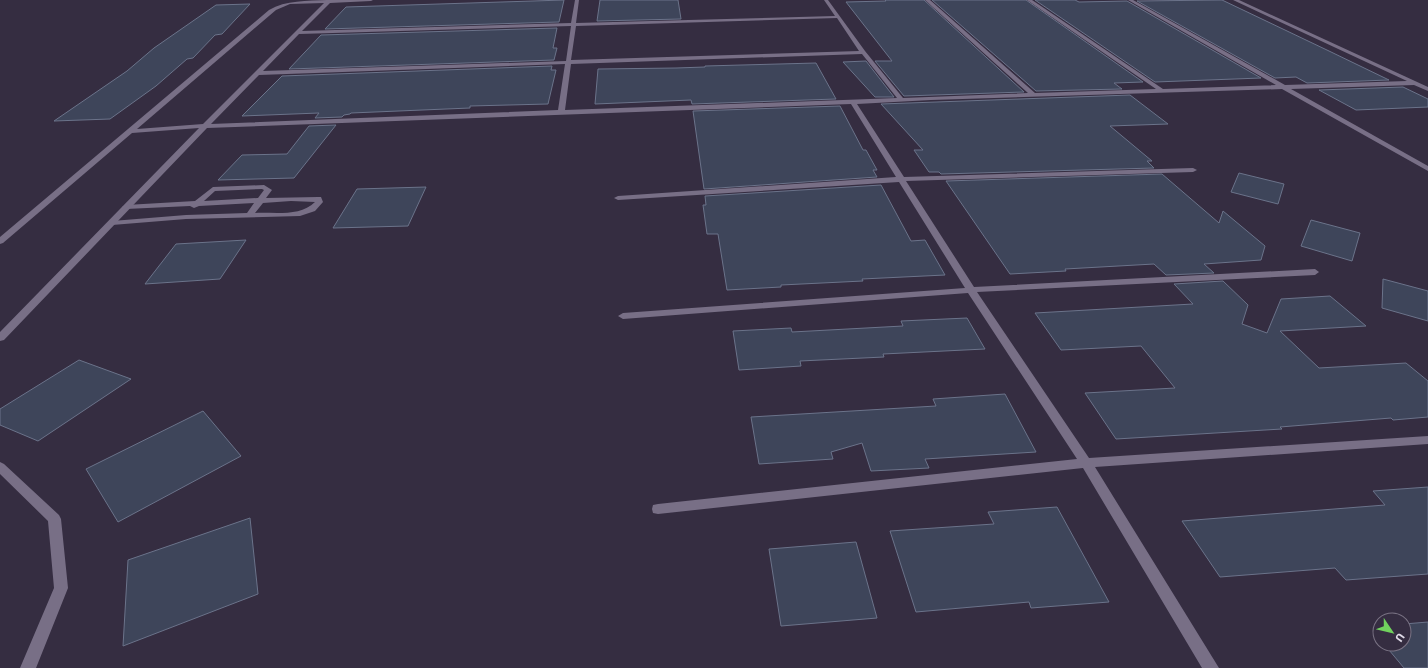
<svg xmlns="http://www.w3.org/2000/svg" width="1428" height="668" font-family="'Exo 2',sans-serif">
  <rect width="100%" height="100%" fill="#352d41"/>
  <g fill="#3e455a" stroke="#6b738a">
    <path d="M564,0L559,22L325,29L346,7Z"/>
    <path d="M600,0H678L681,19L597,21Z"/>
    <path d="M885,0H924L1024,92L904,96L875,61H892L846,2L886,1Z"/>
    <path d="M932,0H1026L1143,82L1114,83L1122,89L1036,91Z"/>
    <path d="M1035,0H1075L1079,2L1127,1L1261,78L1155,82Z"/>
    <path d="M1222,0L1329,51L1389,80L1307,83L1296,77L1275,78L1137,1Z"/>
    <path d="M250,4L222,34L215,35L193,58L187,59L156,86L110,119L54,121L127,71L154,48L216,5Z"/>
    <path d="M557,28L553,48H557L554,60L289,69L321,35Z"/>
    <path d="M866,61L894,97H875L843,62Z"/>
    <path d="M816,63L836,99L692,104L691,100L595,104L598,69L676,68L705,67V66Z"/>
    <path d="M552,66L551,70H556L548,104L470,106V108L351,113L350,114L344,115L342,117L315,118L319,113L242,116L282,76Z"/>
    <path d="M1403,87L1428,99V107L1356,110L1319,90Z"/>
    <path d="M1130,95L1168,124L1110,126L1152,161H1147L1154,168L941,174L939,172H929L914,150H923L881,104Z"/>
    <path d="M840,106L863,150H866L877,170H873L877,177L704,189L693,111Z"/>
    <path d="M336,125L294,178L218,180L242,155L287,154L309,126Z"/>
    <path d="M1239,173L1284,184L1278,204L1231,192Z"/>
    <path d="M1162,174L1219,223L1223,211L1265,246L1261,260L1204,264L1214,273L1166,275L1154,264L1065,269L1066,271L1010,274L946,181Z"/>
    <path d="M881,185L911,241L925,240L945,275L862,279L863,281L781,285V287L727,290L718,234H707L703,205H706L705,196Z"/>
    <path d="M426,187L408,226L333,228L357,189Z"/>
    <path d="M1311,220L1360,233L1352,261L1301,246Z"/>
    <path d="M246,240L220,279L145,284L176,244Z"/>
    <path d="M1383,279L1428,291V321L1382,308Z"/>
    <path d="M1223,281L1248,305L1242,324L1267,333L1281,299L1330,296L1366,326L1280,331L1319,368L1406,363L1428,381V417L1393,420L1391,418L1280,427L1282,429L1116,439L1085,393L1175,388L1141,346L1061,350L1035,313L1193,304L1174,284Z"/>
    <path d="M967,318L985,349L883,354L884,357L800,361L801,366L739,370L733,331L791,328L792,332L903,326L901,321Z"/>
    <path d="M79,360L131,379L38,441L0,425V409Z"/>
    <path d="M1005,394L1036,452L925,459L929,468L871,471L862,443L831,452L833,459L759,464L751,417L936,406L933,399Z"/>
    <path d="M203,411L241,456L118,522L86,469Z"/>
    <path d="M1428,487V574L1346,580L1335,568L1220,577L1182,521L1385,505L1373,491Z"/>
    <path d="M1057,507L1109,602L1031,608L1029,602L916,612L890,531L994,524L988,512Z"/>
    <path d="M250,518L258,594L123,646L128,560Z"/>
    <path d="M856,542L877,618L781,626L769,549Z"/>
    <path d="M1428,622V668H1404L1384,644H1404V624Z"/>
  </g>
  <g fill="none" stroke-linecap="round" stroke-linejoin="round">
    <path fill="#786f86" fill-rule="evenodd" d="M264,185L272,190L266,198L318,197H321L323,202L315,211L300,216L186,219L112,225L108,223L112,221L186,215L247,213L254,203L199,206L194,208L190,206L126,209L122,207L126,205L195,201L213,187ZM262,189L264,190L258,198L204,201L215,191ZM291,201L315,202C300,217 275,212 255,213L263,203Z"/>
    <g fill="#786f86" fill-rule="evenodd">
      <path d="M327,0H373L371,1L330,3L302,31L571,23L575,0H579L576,23L835,16L824,0H828L865,51L903,98L1028,93L925,0H930L1035,93L1156,89L1027,0H1032L1163,89L1276,85L1128,0H1133L1285,85L1407,81L1233,0H1239L1428,87V91L1414,85L1291,89L1428,166V171L1282,89L931,100L857,104L904,177L1193,168L1197,170L1193,172L906,181L974,287L1315,269L1319,272L1315,275L977,292L1089,458L1428,436V444L1095,467L1219,668H1202L1083,468L658,514L653,513L652,509L653,505L658,504L1077,459L968,293L623,319L618,316L623,313L965,288L899,182L618,200L614,198L618,196L896,177L851,104L207,128L4,340L0,341V332L199,128L132,133L3,243L0,244V237L269,10C286,0 307,1 327,0ZM324,3L203,124L137,129L276,10L290,4ZM837,18L859,51L571,60L576,26ZM571,26L566,61L263,71L299,34ZM862,54L897,98L565,110L571,64ZM565,64L558,110L211,124L259,75Z"/>
      <path d="M0,462L4,464L59,515L61,519L68,588L36,668H20L54,588L48,521L0,474Z"/>
    </g>
  </g>
  <g transform="translate(1392 632) rotate(125)"><circle r="19" fill="#352d41" stroke="#7a7384"/>
  <path d="M0-3L7 15L0 10L-7 15Z" fill="#71d25e"/>
  <text y="-6" font-size="11" font-weight="bold" text-anchor="middle" fill="#e1dce9">U</text>
  </g>
</svg>
